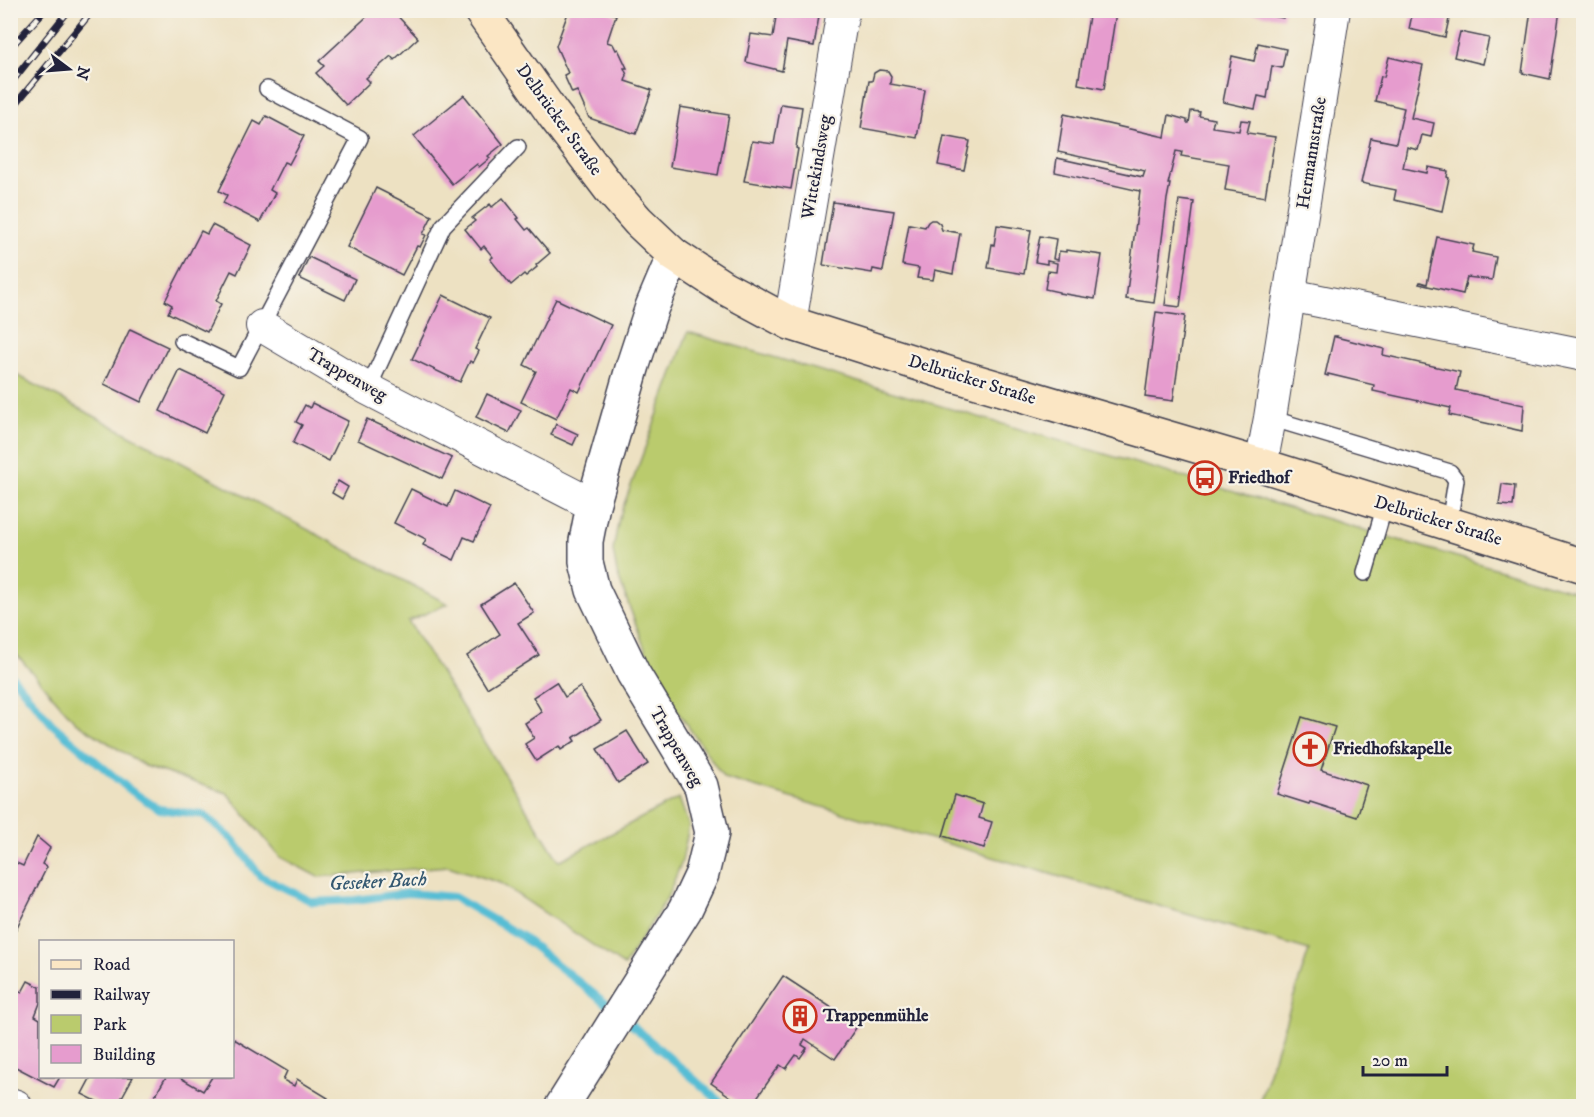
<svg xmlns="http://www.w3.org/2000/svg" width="1594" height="1117" font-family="'IM FELL DW Pica',serif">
  <rect width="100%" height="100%" fill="#f7f3e8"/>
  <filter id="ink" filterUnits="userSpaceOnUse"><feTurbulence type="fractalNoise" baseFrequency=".0167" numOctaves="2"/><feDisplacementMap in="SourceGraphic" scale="12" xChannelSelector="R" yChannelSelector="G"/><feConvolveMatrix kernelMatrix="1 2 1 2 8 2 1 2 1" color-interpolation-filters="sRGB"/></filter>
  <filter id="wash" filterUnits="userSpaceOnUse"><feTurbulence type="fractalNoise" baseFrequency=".008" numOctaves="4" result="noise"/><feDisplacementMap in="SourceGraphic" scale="24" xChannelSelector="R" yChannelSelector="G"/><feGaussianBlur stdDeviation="1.35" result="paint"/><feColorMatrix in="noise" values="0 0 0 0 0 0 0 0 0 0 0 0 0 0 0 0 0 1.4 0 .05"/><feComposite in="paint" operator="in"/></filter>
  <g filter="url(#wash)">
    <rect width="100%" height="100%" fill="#ede1c2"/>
    <g fill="#bacb6d" stroke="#6e7654" stroke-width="1.5">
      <path d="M688,332L1583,594V1106H1258L1309,950L724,778L657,682L617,573L613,550L619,518Z"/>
      <path d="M11,372L448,604L408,621L559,861L679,798L689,826L682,861L667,898L624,966L500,883L448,866L318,877L280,857L227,793L145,766L75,722L11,648Z"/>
    </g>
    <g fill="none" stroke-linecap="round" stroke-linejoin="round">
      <g stroke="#56bdd4" stroke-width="8">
        <path d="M10,674L52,724L130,790L159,809L204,815L233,840L260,876L313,902L355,900L408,893L454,897L521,936L615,1011"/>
        <path d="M625,1019L725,1106"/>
      </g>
    </g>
    <g id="blocks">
      <g fill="#e69cce">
        <path d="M374,10H379L381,13L384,10H392L418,38L394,60L391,56L366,78L370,82L346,105L316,73L324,66L319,61Z"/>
        <path d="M569,10H603L616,15L607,42L613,44L616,50L618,49L627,68H624L627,75L625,81L652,90L636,134L589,118L577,91L572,93L564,75L568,73L556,46Z"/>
        <path d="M777,10H820L814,46L787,41L782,71L746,62L751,34L773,37Z"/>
        <path d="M1090,10L1116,12L1104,89L1078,84Z"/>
        <path d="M1246,10H1284L1283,18L1246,12Z"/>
        <path d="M1413,10H1451L1445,37L1409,29Z"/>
        <path d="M1531,10H1560L1550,79L1522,73Z"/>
        <path d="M1460,32L1489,38L1483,64L1454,57Z"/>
        <path d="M1258,43L1286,49L1282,68L1272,66L1267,98L1258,96L1255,109L1223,102L1232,56L1254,61Z"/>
        <path d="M1389,57L1423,65L1411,118L1434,123L1431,137L1422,135L1418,150L1407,147L1403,168L1427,173L1428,167L1448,171L1447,177L1449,178L1442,211L1394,200L1396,190L1361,183L1371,138L1396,143L1404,108L1375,101L1381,76L1384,77Z"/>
        <path d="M879,70L888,71L891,76L890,84L925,90L917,138L861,128L869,81H872L874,73Z"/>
        <path d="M464,95L503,144L488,156L490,158L479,167L477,164L452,184L414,136Z"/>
        <path d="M781,104L802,107L796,148L798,149L791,189L744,181L752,141L774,144Z"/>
        <path d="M680,107L729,115L718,175L670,167Z"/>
        <path d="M1191,111L1200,112L1199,116L1214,119L1212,127L1239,131L1241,120L1250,121L1247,133L1275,137L1265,197L1225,190L1229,164L1181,156L1182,152L1176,151L1168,184H1170L1167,199L1154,303L1126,299L1140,191L1055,172L1057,158L1143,177L1145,171L1058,152L1064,114L1165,137L1169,115L1187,120V123H1189Z"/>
        <path d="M266,116L304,136L289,164L284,162L270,190L275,193L260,222L223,203L227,195L219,191L254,121L261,125Z"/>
        <path d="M944,136L970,141L964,170L938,165Z"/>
        <path d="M376,188L432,216L423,234L426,235L420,247L417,246L402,275L347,247Z"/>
        <path d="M503,198L519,218L517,219L526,230L529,228L550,253L536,265L537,267L526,276L524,274L511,285L490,259L493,257L484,246L481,249L465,229L475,221L472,218L490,204L492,207Z"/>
        <path d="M1179,200L1194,202L1180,307L1165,305Z"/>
        <path d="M833,202L894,211L883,271L873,269L872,273L823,265Z"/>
        <path d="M931,220H935L940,224L942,230L960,233L953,274L935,270L933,280L917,278L919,268L902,265L909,224L925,227L928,222Z"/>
        <path d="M212,225L251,245L237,274L231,271L216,301L221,304L207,332L168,313L172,305L165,301L201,231L207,234Z"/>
        <path d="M997,225L1031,230L1024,274L988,268L992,244L994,245Z"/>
        <path d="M1040,236L1056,239L1053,259L1058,260L1059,251L1066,252V250L1102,255L1095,299L1059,293V292L1045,289L1048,271L1056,272L1057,263L1047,261V264L1035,262Z"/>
        <path d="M1437,237L1474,245L1472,252L1496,257L1492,280L1467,277L1463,294L1419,284L1420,282L1427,284Z"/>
        <path d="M309,257L355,279L345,300L299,278Z"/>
        <path d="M443,295L490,318L475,349L479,351L473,363L470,361L460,382L412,359Z"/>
        <path d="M556,299L611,325L579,392L571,388L556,419L521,402L536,371L524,365Z"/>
        <path d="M1156,312L1185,316L1173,401L1145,397Z"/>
        <path d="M130,329L168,347L141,402L104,384Z"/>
        <path d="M1334,336H1337L1336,337L1384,349L1383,355L1460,372L1456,390L1524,405L1522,431L1449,415L1451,408L1373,391L1374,385L1328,374V376L1325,375Z"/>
        <path d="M180,370L225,391L205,433L160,411Z"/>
        <path d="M487,394L521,410L509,433L476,417Z"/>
        <path d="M312,403L348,421L329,461L293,443L302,425L296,422L305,405L310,408Z"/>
        <path d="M367,419L452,458L442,479L358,440Z"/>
        <path d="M556,424L578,434L573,445L551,435Z"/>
        <path d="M338,481L348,487L342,499L332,493Z"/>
        <path d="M1502,484L1515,486L1513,506L1499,505Z"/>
        <path d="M411,489L448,507L455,491L490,508L474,541L464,537L454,560L423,545L426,539L394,523Z"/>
        <path d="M514,583L534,613L518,623L539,655L487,688L467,656L500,634L481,604Z"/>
        <path d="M556,682L565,697L580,687L601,720L573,738L575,741L561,750L559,746L536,761L525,744L534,738L525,723L542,712L533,697Z"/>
        <path d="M1302,717L1335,727L1321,770L1367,785L1357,817L1310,802L1309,804L1277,794Z"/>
        <path d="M627,731L648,764L618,783L597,749Z"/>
        <path d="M955,795L983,804L979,818L992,822L984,848L943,836Z"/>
        <path d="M37,837L50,848L42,864L47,867L15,931L10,928V860L23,866Z"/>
        <path d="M783,976L858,1025L835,1059L805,1039L802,1045L807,1048L800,1058L796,1055L786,1069L780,1065L751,1106H744L711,1083Z"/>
        <path d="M28,981L40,987V1003L35,1016L40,1019V1077H60L54,1087L10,1064V987L22,992Z"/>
        <path d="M234,1039L287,1071L283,1080L294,1086L297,1079L328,1098L323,1106H149L166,1077H179L203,1091L212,1077H232Z"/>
        <path d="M91,1077H133L117,1106H106L82,1094Z"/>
      </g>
    </g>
  </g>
  <g filter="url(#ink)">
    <use href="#blocks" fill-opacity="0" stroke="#403f4f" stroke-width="1.5"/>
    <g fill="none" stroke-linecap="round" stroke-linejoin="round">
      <g stroke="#403f4f" stroke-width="18">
        <g id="service">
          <path d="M182,341L239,368L360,138L267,89"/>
          <path d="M368,389L443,226L518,147"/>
          <path d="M1270,418L1450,472L1456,480L1449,524"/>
          <path d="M1365,573L1385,505"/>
        </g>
      </g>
      <g stroke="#403f4f" stroke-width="34">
        <g id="minor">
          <path d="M1290,295L1584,355"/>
          <path d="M790,323L843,10"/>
          <path d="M262,326L368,389L593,505"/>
          <path d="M1261,465L1270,418L1334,10"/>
          <path d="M10,1104L16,1106"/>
        </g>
      </g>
      <g stroke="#403f4f" stroke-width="36">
        <path id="tertiary" d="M562,1106L685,910L702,874L712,833L701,786L633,673L593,590L586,562V541L593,505L633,365L652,307L674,255"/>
      </g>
      <g stroke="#403f4f" stroke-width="36">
        <path id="secondary" d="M480,10L553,114L610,189L638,221L674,255L723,287L790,323L954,375L1261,465L1584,566"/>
      </g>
      <use href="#service" stroke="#fff" stroke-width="15"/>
      <use href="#minor" stroke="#fff" stroke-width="32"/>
      <use href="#tertiary" stroke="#fff" stroke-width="33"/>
      <use href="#secondary" stroke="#fbe6c4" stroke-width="33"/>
      <g stroke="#22223b" stroke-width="7">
        <g id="rail">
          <path d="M10,48L45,10"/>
          <path d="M10,84L69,10"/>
          <path d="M10,111L93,10"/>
        </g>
      </g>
      <use href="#rail" stroke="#f7f3e8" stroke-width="4.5" stroke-dasharray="14" stroke-linecap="butt"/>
    </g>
  </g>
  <defs>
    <g id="bus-ring" transform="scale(1.725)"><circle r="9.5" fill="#f7f3e8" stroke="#c8321e" stroke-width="1.5"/><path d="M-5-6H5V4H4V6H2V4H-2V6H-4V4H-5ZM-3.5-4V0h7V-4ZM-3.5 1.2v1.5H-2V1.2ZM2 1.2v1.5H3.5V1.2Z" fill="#c8321e"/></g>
    <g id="church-ring" transform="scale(1.725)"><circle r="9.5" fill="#f7f3e8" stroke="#c8321e" stroke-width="1.5"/><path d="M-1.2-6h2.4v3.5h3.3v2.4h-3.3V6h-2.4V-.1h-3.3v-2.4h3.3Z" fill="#c8321e"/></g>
    <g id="building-ring" transform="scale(1.725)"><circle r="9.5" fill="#f7f3e8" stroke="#c8321e" stroke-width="1.5"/><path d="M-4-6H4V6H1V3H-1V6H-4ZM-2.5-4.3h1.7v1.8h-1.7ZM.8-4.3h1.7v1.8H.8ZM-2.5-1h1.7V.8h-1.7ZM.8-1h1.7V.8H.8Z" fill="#c8321e"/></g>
  </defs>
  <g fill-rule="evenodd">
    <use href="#bus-ring" x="1205" y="478"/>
    <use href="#church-ring" x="1310" y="749"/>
    <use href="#building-ring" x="800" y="1016"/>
  </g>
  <g text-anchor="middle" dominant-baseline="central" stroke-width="4.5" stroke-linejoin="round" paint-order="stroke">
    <g font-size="18" fill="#22223b" stroke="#f7f3e8">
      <text transform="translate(559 120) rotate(54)">Delbrücker Straße</text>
      <text transform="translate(1312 153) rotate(-81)">Hermannstraße</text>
      <text transform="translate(817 167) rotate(-80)">Wittekindsweg</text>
      <text transform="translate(347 375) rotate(30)">Trappenweg</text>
      <text transform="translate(972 380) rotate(17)">Delbrücker Straße</text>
      <text transform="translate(1438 521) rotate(17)">Delbrücker Straße</text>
      <text transform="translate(676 747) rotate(60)">Trappenweg</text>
    </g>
    <g font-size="18" font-weight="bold" fill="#22223b" stroke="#f7f3e8" text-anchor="start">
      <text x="1228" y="478">Friedhof</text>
      <text x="1333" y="749">Friedhofskapelle</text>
      <text x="823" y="1016">Trappenmühle</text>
    </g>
    <g font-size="20" font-style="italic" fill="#345871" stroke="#f7f3e8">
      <text transform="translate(378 882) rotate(-3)">Geseker Bach</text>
    </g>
  </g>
  <rect width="1594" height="1117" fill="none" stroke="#f7f3e8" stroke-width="36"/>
  <rect x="39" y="940" width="195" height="138" fill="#f7f3e8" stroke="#a29fa3" stroke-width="1.5"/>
  <rect x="51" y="960" width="30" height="9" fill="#fbe6c4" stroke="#a29fa3" stroke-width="1.5"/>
  <text x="93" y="970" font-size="18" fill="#22223b">Road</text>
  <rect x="51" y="990" width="30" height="9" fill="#22223b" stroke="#a29fa3" stroke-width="1.5"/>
  <text x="93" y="1000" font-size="18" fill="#22223b">Railway</text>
  <rect x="51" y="1015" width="30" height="18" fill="#bacb6d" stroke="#a29fa3" stroke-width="1.5"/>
  <text x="93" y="1030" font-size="18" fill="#22223b">Park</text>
  <rect x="51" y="1045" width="30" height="18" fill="#e69cce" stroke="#a29fa3" stroke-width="1.5"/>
  <text x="93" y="1060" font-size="18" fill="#22223b">Building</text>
  <g transform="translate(69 69) rotate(106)" stroke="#f7f3e8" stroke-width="4.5" paint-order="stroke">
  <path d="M0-4.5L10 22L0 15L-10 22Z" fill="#22223b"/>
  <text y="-9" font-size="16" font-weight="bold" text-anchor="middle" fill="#22223b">N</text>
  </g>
  <path d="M1363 1066v9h84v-9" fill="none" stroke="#22223b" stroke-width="3"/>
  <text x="1372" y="1066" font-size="18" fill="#22223b" stroke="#f7f3e8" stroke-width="4.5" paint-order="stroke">20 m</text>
</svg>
